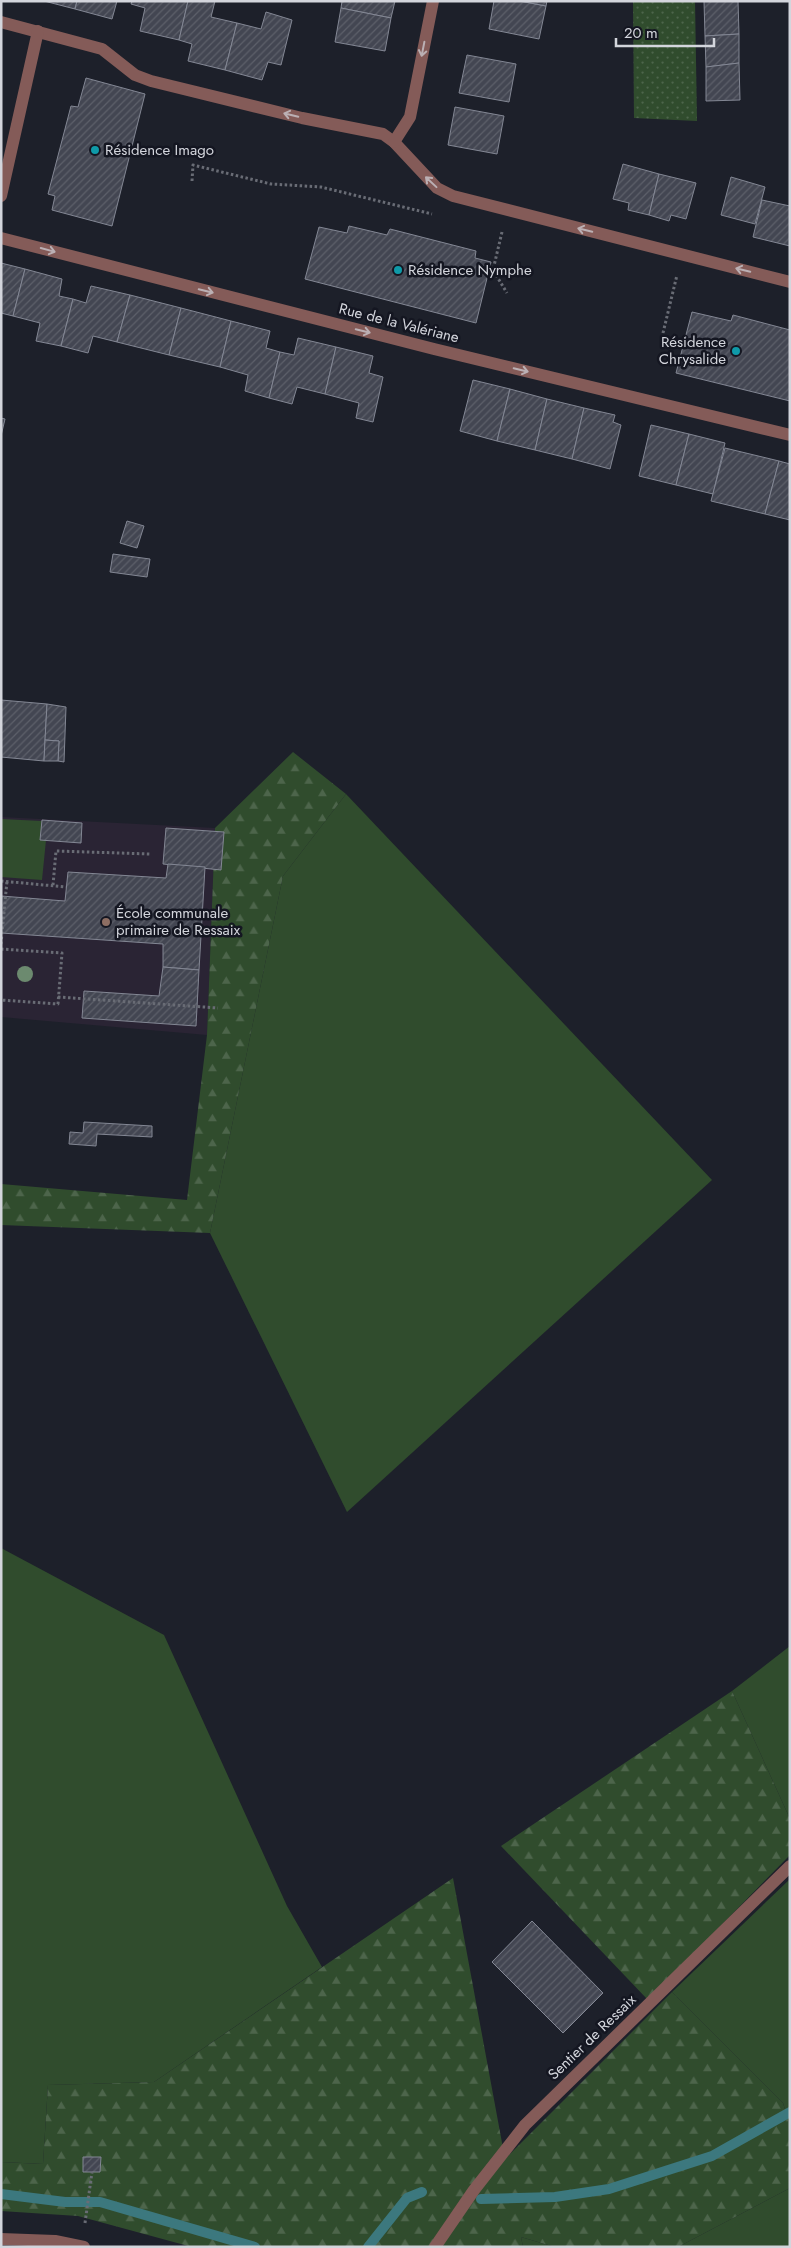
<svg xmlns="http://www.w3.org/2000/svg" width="791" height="2248" font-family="Jost,sans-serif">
  <defs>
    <pattern id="forest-firs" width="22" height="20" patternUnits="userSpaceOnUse" patternTransform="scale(1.25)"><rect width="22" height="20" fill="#304c2d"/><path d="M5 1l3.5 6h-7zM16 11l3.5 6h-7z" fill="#4d654b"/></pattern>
    <pattern id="garden-dots" width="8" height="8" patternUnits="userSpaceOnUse" patternTransform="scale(1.25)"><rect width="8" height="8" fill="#304c2d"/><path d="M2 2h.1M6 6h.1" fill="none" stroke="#4d654b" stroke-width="1.8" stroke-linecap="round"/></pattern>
    <pattern id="building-hatch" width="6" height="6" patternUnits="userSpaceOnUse" patternTransform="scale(1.25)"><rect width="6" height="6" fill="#434652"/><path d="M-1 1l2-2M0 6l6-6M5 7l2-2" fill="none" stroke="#5d606a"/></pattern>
  </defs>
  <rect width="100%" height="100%" fill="#1d202a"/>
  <path fill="#2a2434" d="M1,817L215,828L207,1035L1,1017Z"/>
  <g fill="#304c2d">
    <path d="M346,794L712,1180L347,1512L210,1233L283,876Z"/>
    <path d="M1,819L42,821L40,839L46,840L42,880L1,877Z"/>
    <path d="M1,1548L164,1635L287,1906L322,1967L154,2082L48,2085L43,2164L1,2162Z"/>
    <path d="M790,1646V1819L732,1691Z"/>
    <path d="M790,1879V2126L783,2103L672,1992Z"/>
    <path d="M790,2188V2247H678Z"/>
    <path d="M521,2237L555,2247H523Z"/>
  </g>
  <g fill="url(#forest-firs)">
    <path d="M293,752L346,794L283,876L210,1233L1,1225V1184L187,1200L207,1035L215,828Z"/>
    <path d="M732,1691L790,1819V1855L648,2000L501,1846Z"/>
    <path d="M453,1878L505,2159L672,1992L783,2103L790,2126V2188L678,2247H555L521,2237L523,2247H192L78,2216L1,2211V2162L43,2164L48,2085L154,2082Z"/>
  </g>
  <path fill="url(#garden-dots)" d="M633,1H695L697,121L634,118Z"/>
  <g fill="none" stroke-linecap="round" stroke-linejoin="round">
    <g stroke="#3c787e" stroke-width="10">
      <path d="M1,2194L65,2202H100L255,2247"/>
      <path d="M481,2199L555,2197L609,2189L712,2156L790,2112"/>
      <path d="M368,2247L407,2198L422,2192"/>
    </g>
  </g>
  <g fill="url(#building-hatch)" stroke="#838794">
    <path d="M44,1H77L75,9Z"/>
    <path d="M77,1H117L112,19L75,9Z"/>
    <path d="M132,1H188L179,40L140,31L145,8L131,4Z"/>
    <path d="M188,1H215L211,17L237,23L225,70L188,61L192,44L179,40Z"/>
    <path d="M342,1H395L391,18L341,8Z"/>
    <path d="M494,1H520L546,6L539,39L489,29Z"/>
    <path d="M520,1H547L546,6Z"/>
    <path d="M704,1H738L739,34L705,36Z"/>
    <path d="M341,8L391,18L385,51L335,42Z"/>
    <path d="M266,12L292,20L281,65L268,62L262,80L225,70L237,23L261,29Z"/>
    <path d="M739,34V63L706,67L705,36Z"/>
    <path d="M467,55L516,64L509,102L459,93Z"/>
    <path d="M739,63L740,100L706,101V67Z"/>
    <path d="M86,78L145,94L112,226L52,210L55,196L48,194L71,106L78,107Z"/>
    <path d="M455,107L504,116L497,154L448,145Z"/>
    <path d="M623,164L659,174L649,215L628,210L629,203L613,199Z"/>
    <path d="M659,174L696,183L686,219L671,215L669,221L649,215Z"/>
    <path d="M731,177L765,187L755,224L721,215Z"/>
    <path d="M762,200L790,206V246L753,237Z"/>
    <path d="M349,226L387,235L390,229L476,251L475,258L491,262L476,323L305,279L319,227L347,233Z"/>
    <path d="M1,263L25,269L13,316L1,313Z"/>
    <path d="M25,269L62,279L59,296L73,299L61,346L36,341L40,323L13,316Z"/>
    <path d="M91,286L130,295L117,342L93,336L88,353L61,346L73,299L86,303Z"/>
    <path d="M130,295L181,308L169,355L117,342Z"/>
    <path d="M181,308L231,321L220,367L169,355Z"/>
    <path d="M692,312L731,321L733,315L790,330V401L676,373Z"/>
    <path d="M231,321L270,331L266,348L280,352L269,398L245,391L248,375L220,367Z"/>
    <path d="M298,338L336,347L325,394L297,387L292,404L269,398L280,352L294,355Z"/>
    <path d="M336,347L373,356L369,373L383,377L373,422L356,418L359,403L325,394Z"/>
    <path d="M473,380L510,389L497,441L460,431Z"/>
    <path d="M510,389L547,399L535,450L497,441Z"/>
    <path d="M547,399L584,408L572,459L535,450Z"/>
    <path d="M584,408L615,415L613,422L621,425L610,469L572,459Z"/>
    <path d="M1,418L5,419L1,436Z"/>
    <path d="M651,425L689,434L676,485L639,476Z"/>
    <path d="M689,434L725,443L713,494L676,485Z"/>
    <path d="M725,448L779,461L765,514L711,501Z"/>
    <path d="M779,461L790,464V520L765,514Z"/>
    <path d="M127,521L144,526L137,548L120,543Z"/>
    <path d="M113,554L150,559L147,577L110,572Z"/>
    <path d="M1,700L47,704L44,761L1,757Z"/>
    <path d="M47,704L66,707L64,762L58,761L59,741L45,740Z"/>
    <path d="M45,740L59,741L58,761H44Z"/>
    <path d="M42,820L82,823L81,843L40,840Z"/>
    <path d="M166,828L224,832L221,870L163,864Z"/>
    <path d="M168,864L205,867L199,970L163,967V944L1,933V896L65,901L68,872L166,878Z"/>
    <path d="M163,967L199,970L196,1026L82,1018L84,991L159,996Z"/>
    <path d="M84,1122L152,1126V1137L97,1134L96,1146L69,1144L70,1132L83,1133Z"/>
    <path d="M532,1921L603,1993L563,2033L492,1962Z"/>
    <path d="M83,2157H101L100,2172H83Z"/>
  </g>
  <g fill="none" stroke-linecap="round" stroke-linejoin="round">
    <g stroke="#696c75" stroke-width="3" stroke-dasharray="2.5 2.5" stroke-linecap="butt">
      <path d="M192,181L193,165L271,184L321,187L432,214"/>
      <path d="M502,232L493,270L507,293"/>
      <path d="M663,333L677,275"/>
      <path d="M1,881L66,887"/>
      <path d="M53,885L56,851L150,854"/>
      <path d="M1,944L7,881"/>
      <path d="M1,949L62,953L58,1004L1,1000"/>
      <path d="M58,997L218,1008"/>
      <path d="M85,2223L92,2172"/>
    </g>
    <g stroke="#845b58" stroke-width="12">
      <path d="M1,22L102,49L135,75L151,81L302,118L383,134L394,142L437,188L453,196L790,282"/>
      <path d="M394,142L410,117L433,1"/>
      <path d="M1,196L38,31"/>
      <path d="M1,238L434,349L790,435"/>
      <path d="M1,2239L55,2241L84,2247"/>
      <path d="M435,2247L474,2190L525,2125L790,1866"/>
    </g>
  </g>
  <circle fill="#6c8a6f" cx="25" cy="974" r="8"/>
  <defs><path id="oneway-shaft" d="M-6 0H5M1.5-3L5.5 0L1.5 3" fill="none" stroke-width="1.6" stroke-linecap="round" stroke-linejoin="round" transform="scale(1.25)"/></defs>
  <g stroke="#bbb0b4">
    <use href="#oneway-shaft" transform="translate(423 49) rotate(101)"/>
    <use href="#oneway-shaft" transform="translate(291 115) rotate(-166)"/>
    <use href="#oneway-shaft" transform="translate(431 182) rotate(-137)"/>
    <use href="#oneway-shaft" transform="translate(585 230) rotate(-166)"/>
    <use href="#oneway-shaft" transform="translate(48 250) rotate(15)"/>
    <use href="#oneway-shaft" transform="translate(743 270) rotate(-166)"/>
    <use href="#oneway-shaft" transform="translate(206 291) rotate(14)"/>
    <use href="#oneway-shaft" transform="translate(363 331) rotate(14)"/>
    <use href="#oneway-shaft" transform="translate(521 370) rotate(13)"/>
  </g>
  <g fill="#0f9aa8" stroke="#141621" stroke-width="2">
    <circle cx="95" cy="150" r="5"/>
    <circle cx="398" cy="270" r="5"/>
    <circle cx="736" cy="351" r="5"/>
  </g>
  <circle fill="#8d6e63" stroke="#141621" stroke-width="2" cx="106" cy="922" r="5"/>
  <g text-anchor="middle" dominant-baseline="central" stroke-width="5" stroke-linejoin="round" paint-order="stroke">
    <g font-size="15" fill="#d3d5dc" stroke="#141621" text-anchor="start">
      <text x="105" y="150">Résidence Imago</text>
      <text x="408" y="270">Résidence Nymphe</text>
      <text x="726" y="342" text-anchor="end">Résidence<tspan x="726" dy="17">Chrysalide</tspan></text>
      <text x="116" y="913">École communale<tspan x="116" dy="17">primaire de Ressaix</tspan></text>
    </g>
    <g font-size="15" fill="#d3d5dc" stroke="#141621">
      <text transform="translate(399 323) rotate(14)">Rue de la Valériane</text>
      <text transform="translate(592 2037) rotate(-44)">Sentier de Ressaix</text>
    </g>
  </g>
  <rect width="791" height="2248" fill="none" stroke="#d3d5dc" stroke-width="5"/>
  <path d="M616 38v8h98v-8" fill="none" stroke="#d3d5dc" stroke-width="2.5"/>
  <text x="624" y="38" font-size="15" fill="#d3d5dc" stroke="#141621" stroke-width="4" paint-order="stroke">20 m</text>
</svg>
